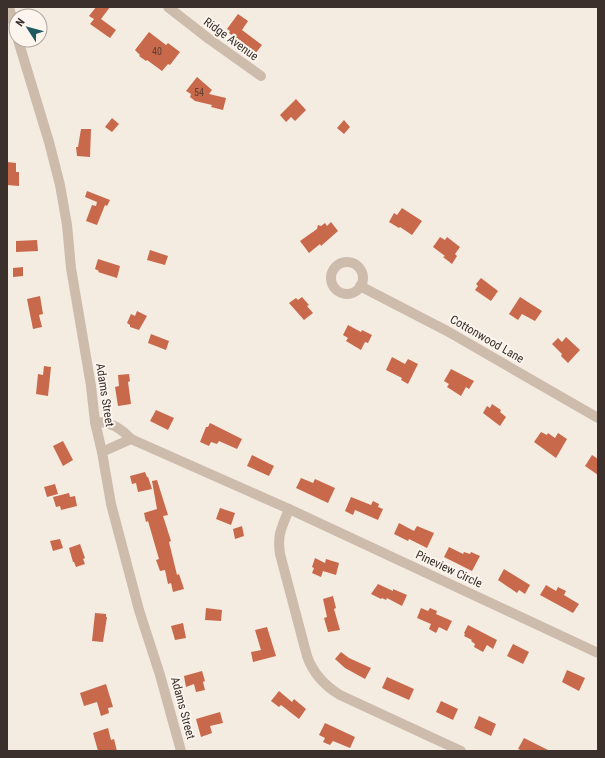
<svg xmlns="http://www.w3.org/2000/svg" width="605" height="758" font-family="'Roboto Condensed',sans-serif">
  <rect width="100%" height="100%" fill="#f4ebe1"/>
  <g fill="#c8694b">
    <path d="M96,7H110L101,19L116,30L110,38L90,24L94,19L89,16Z"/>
    <path d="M238,14L248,21L242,30L262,45L255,54L229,33L230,31L227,29Z"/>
    <path d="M149,32L166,45L168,43L180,52L170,65L168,64L162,71L147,60L146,61L139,56L140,55L135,50Z"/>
    <path d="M197,77L212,90L209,94L226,98L223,110L211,107L212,105L195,101L190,97L191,94L186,91Z"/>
    <path d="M296,99L306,110L295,121L291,117L286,122L280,115Z"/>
    <path d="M112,118L119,124L112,132L105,127Z"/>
    <path d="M344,120L350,127L344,134L337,128Z"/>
    <path d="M81,129H91L90,157L77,156L76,147H78Z"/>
    <path d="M7,162L16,163V172H19V186L7,185Z"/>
    <path d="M87,191L110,200L107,206L105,205L97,225L86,221L92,205L96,206L97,202L85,197Z"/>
    <path d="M402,208L422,221L412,235L400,227L399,228L389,222L394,213L397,215Z"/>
    <path d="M331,222L338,231L321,246L320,244L309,253L300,241L317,229L318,225L321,226L325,223L327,226Z"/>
    <path d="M440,237L445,240L447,237L460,247L455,254L457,256L452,264L443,257L445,256L433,247Z"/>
    <path d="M37,240L38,251L16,252V241Z"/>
    <path d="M150,250L168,256L165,265L147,260Z"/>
    <path d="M98,259L120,266L117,278L98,272L99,271L95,269Z"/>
    <path d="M23,267V276L13,277V268Z"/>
    <path d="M481,278L498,291L491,301L475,290L478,286L476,284Z"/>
    <path d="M40,296L43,314L39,315L42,327L33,329L27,299Z"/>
    <path d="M302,297L309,305L307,306L313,313L304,320L289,303L296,298L298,300Z"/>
    <path d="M520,297L542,311L535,321L522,314L518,320L509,314Z"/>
    <path d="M137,311L147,316L139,330L130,327V325L127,323L131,314L135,316Z"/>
    <path d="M348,325L361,332L362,330L372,335L368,343L365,342L361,350L346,341L348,338L343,335Z"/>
    <path d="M151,334L169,341L166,350L148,343Z"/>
    <path d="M566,337L580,350L568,363L561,356L562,354L552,344L558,338L562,342Z"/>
    <path d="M392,357L405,364L408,359L418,364L408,384L401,380L402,378L386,370Z"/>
    <path d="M44,366L51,367L48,396L36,394L38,374L43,375Z"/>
    <path d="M451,369L474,381L469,389L466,387L461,396L447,387L449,384L444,381Z"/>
    <path d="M129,374L130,381L128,382L131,404L118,406L115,387L119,386L118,375Z"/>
    <path d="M492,404L501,410L500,412L506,417L500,426L483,413L487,406L490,408Z"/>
    <path d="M156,410L174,418L168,430L150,421Z"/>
    <path d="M210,423L242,439L237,449L219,441L217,444L211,442L209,446L200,442L206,427H208Z"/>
    <path d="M541,432L547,435L548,433L555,438L558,433L567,439L556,458L534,442Z"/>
    <path d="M63,441L73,460L63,466L53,446Z"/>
    <path d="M252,455L274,466L269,476L247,466Z"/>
    <path d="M592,455L598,459V475L585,466Z"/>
    <path d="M145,472L147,477H148L152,489L138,492L136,483L132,484L130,476Z"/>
    <path d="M301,478L313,483L315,479L335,488L328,503L296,488Z"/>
    <path d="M157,480L168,515L163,516L171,541L169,542L177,575L179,574L184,589L173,592L171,583L168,584L165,570L160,571L156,560L159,559L148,521L146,522L144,513L157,509L152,481Z"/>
    <path d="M55,484L58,494L47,497L44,487Z"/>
    <path d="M69,493L70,497L75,496L77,506L61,510L60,506L56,507L53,497Z"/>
    <path d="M351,497L371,505L373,501L379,504L378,507L383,509L378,520L355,510L353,515L345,511Z"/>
    <path d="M220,508L235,513L231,525L216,519Z"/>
    <path d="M399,523L414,531L417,526L434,533L427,548L409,539L408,541L394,534Z"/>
    <path d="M242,526L244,536L235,539L233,529Z"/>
    <path d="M60,539L63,548L53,551L50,541Z"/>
    <path d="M80,544L85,558L83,559L85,564L76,567L74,562H73L69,548Z"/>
    <path d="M449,547L463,554L464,552L470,554L471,552L480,556L472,571L444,557Z"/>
    <path d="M315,558L325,563L326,559L339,563L336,575L323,571L321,577L312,573L314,568L312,567Z"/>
    <path d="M504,569L530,585L525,594L519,590L517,593L498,580Z"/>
    <path d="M378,584L393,591V589L407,595L402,606L387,598L386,600L382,598L381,599L371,594Z"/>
    <path d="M546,585L556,591L558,587L566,591L564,595L579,604L573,613L540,595Z"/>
    <path d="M333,596L336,608L334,609L340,630L328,632L324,618L327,617L323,599Z"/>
    <path d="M206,608L222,610L221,621L205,620Z"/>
    <path d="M421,608L428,611L430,608L437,611L436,614L452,621L447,631L439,627L436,633L429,629L431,624L417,618Z"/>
    <path d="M95,613L106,614V617H107L103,642L92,641Z"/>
    <path d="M183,623L186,638L175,640L171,626Z"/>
    <path d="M468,625L497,640L493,649L487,645L483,652L474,647L475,644L471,641L472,640L464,636L465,634L464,633Z"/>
    <path d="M267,627L276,656L253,662L251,652L261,650L255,630Z"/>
    <path d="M513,644L529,652L523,664L507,656Z"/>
    <path d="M341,652L349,658L371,668L365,679L345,668L335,659Z"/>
    <path d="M567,670L585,678L579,691L562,682Z"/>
    <path d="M202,671L205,681L203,682L205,690L196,692L194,684L186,687L184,676Z"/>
    <path d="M387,677L414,689L409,700L382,688Z"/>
    <path d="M106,684L113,707L108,708L109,713L101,716L97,702L84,706L80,693Z"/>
    <path d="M279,691L292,702L294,699L306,709L299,719L281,705L279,707L271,701Z"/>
    <path d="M441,701L458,709L453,720L436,712Z"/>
    <path d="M220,712L223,723L210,726L212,733L201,737L196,719Z"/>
    <path d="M479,716L496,724L491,736L474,728Z"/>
    <path d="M325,723L355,737L350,748L333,741L330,745L323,742L325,738L319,735Z"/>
    <path d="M108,728L111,740L114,739L117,751H98L93,733Z"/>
    <path d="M524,738L550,751H523L518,749Z"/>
  </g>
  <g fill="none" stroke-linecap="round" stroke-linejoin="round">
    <g stroke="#cdbbac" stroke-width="10">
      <path d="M9,7L16,32"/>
      <path d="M168,7L209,39L261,76"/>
      <path d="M18,40L49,142L60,185L67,225L71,268L91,386L95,422L102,452L111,504L139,610L160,675L181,751"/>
      <circle cx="347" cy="278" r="16"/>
      <path d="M360,286L447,331L598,418"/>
      <path d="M95,422C110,421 121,428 131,439L289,509L598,653"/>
      <path d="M102,452L131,439"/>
      <path d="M289,509C282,528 277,533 280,554L307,656C313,673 325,686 340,695L461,751"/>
    </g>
  </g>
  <g text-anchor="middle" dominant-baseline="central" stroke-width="4" stroke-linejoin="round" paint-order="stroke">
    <g font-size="10" fill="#5e3e33">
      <text x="157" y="51">40</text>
      <text x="199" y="92">54</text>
    </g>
    <g font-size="12" fill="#3b302b" stroke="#fbf5ee">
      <text transform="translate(231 39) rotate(36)">Ridge Avenue</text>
      <text transform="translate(487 339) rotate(30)">Cottonwood Lane</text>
      <text transform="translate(105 395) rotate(81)">Adams Street</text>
      <text transform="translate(449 569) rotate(25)">Pineview Circle</text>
      <text transform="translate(183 708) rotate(75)">Adams Street</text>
    </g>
  </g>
  <rect width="605" height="758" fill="none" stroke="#3b302b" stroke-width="16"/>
  <g transform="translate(28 28) rotate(306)"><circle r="19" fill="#fbf5ee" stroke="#aea6a0"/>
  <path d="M0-3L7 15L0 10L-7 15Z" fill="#1f5a5e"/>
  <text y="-6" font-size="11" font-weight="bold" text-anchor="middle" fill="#3b302b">N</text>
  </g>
</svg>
